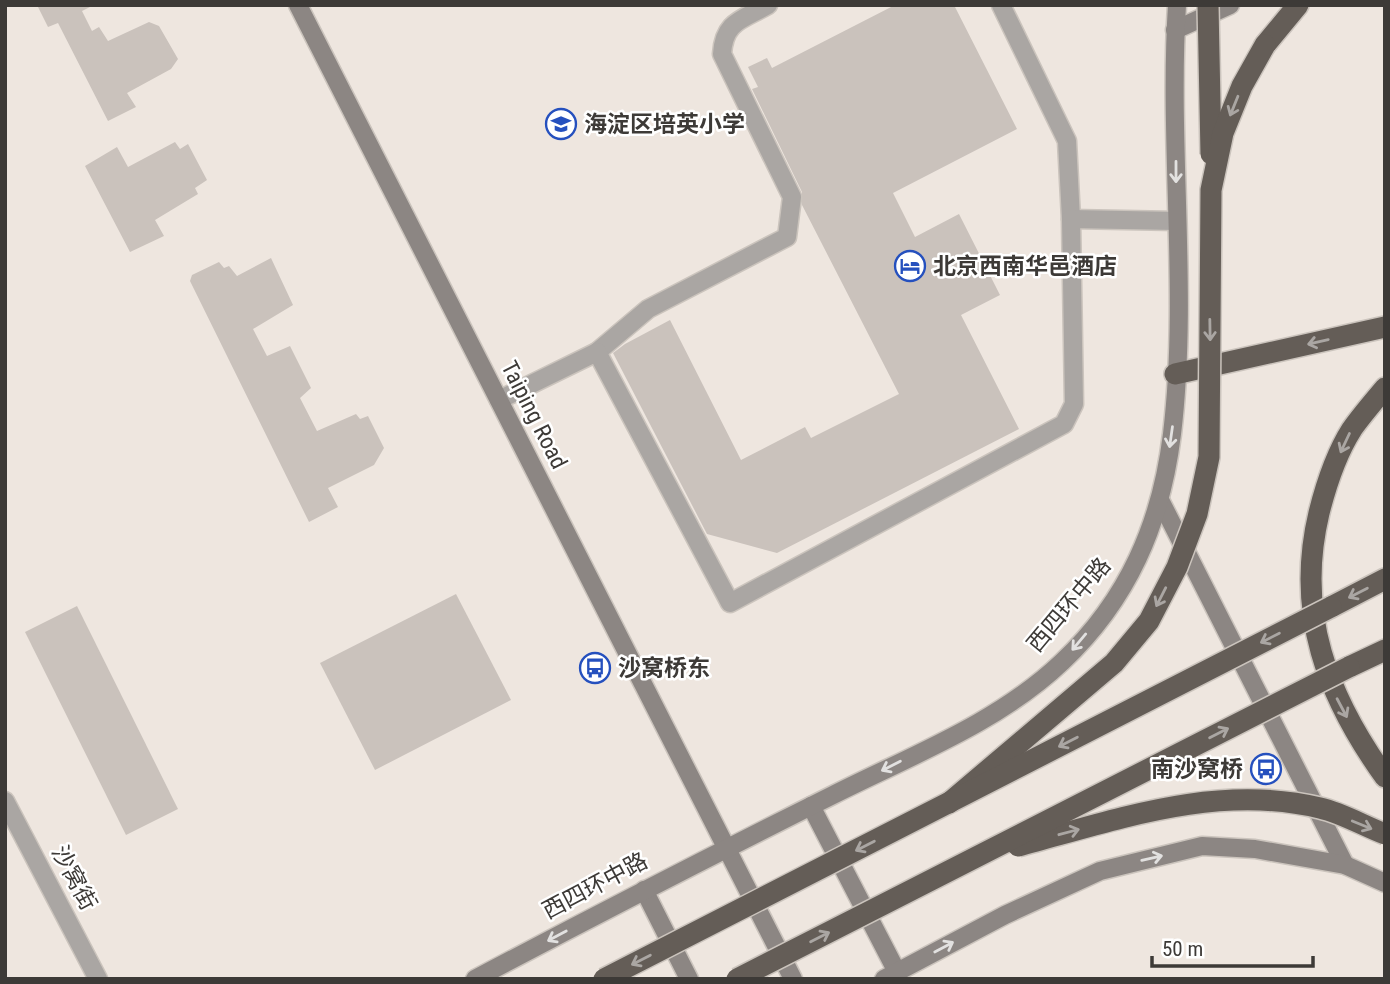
<svg xmlns="http://www.w3.org/2000/svg" width="1390" height="984" font-family="'Roboto Condensed','Noto Sans SC',sans-serif">
  <rect width="100%" height="100%" fill="#eee6df"/>
  <g fill="#cac2bc">
    <path d="M37,5H94L82,11L92,31L99,27L108,41L149,22L159,26L178,59L171,69L127,93L136,107L108,121L58,23L48,27Z"/>
    <path d="M895,5H954L1017,129L893,193L915,237L959,214L1000,295L961,315L1019,429L777,553L707,534L613,353L625,344L670,320L741,460L805,427L811,438L899,394L802,205V192L752,89L758,87L748,67L767,58L772,68Z"/>
    <path d="M175,142L180,149L188,144L207,180L195,188L198,194L155,220L164,236L130,252L85,166L117,147L128,167Z"/>
    <path d="M271,258L293,305L253,329L267,356L290,346L311,388L300,398L317,431L356,414L360,419L368,416L384,448L374,465L328,488L338,507L309,522L190,281L192,275L219,262L224,268L229,266L237,276Z"/>
    <path d="M456,594L511,700L375,770L320,663Z"/>
    <path d="M77,606L178,809L126,835L25,632Z"/>
  </g>
  <g fill="none" stroke-linecap="round" stroke-linejoin="round">
    <g stroke="#cbc4bd" stroke-width="21">
      <g id="street">
        <path d="M1001,5L1067,141L1071,219"/>
        <path d="M597,352L648,309L787,237L792,197L722,54C724,21 742,20 768,5"/>
        <path d="M499,400L597,352L730,603L1064,424L1074,404L1071,219L1177,221"/>
        <path d="M5,801L98,979"/>
      </g>
    </g>
    <g stroke="#cbc4bd" stroke-width="21">
      <g id="secondary">
        <path d="M298,5L793,979"/>
        <path d="M1175,30L1230,5"/>
        <path d="M1160,500L1345,865"/>
        <path d="M811,806L897,972"/>
        <path d="M644,890L689,979"/>
        <path d="M475,979C594,916 713,855 833,795C910,756 998,723 1062,662C1128,600 1161,524 1172,434C1189,292 1168,148 1177,5"/>
        <path d="M884,979L1005,915L1100,871L1202,846L1255,849L1345,865L1385,883"/>
      </g>
    </g>
    <g stroke="#cbc4bd" stroke-width="24">
      <g id="highway">
        <path d="M1265,45L1298,5"/>
        <path d="M1175,374L1385,327"/>
        <path d="M1385,388C1374,401 1362,415 1352,429C1336,454 1326,485 1319,513C1295,613 1327,696 1385,777"/>
        <path d="M1331,607L1385,579"/>
        <path d="M1349,667L1385,650"/>
      </g>
    </g>
    <use href="#street" stroke="#aaa6a3" stroke-width="18"/>
    <use href="#secondary" stroke="#8c8683" stroke-width="18"/>
    <use href="#highway" stroke="#645d57" stroke-width="21"/>
    <g stroke="#cbc4bd" stroke-width="24" stroke-linecap="butt">
      <g id="highway-bridge">
        <path d="M1208,5L1211,154"/>
        <path d="M949,803L1114,663L1149,621L1177,567L1197,514L1209,457L1211,190L1223,133L1242,86L1265,45"/>
        <path d="M1018,846C1116,820 1217,783 1320,808C1342,813 1364,826 1385,834"/>
        <path d="M604,979L1331,607"/>
        <path d="M737,979L1349,667"/>
      </g>
    </g>
    <use href="#highway-bridge" stroke="#645d57" stroke-width="21"/>
  </g>
  <defs><path id="oneway-shaft" d="M-6 0H5M1.5-3L5.5 0L1.5 3" fill="none" stroke-width="1.6" stroke-linecap="round" stroke-linejoin="round" transform="scale(1.75)"/></defs>
  <g stroke="#aaa6a3">
    <use href="#oneway-shaft" transform="translate(1234 106) rotate(112)"/>
    <use href="#oneway-shaft" transform="translate(1210 330) rotate(89)"/>
    <use href="#oneway-shaft" transform="translate(1318 342) rotate(167)"/>
    <use href="#oneway-shaft" transform="translate(1345 443) rotate(115)"/>
    <use href="#oneway-shaft" transform="translate(1358 593) rotate(153)"/>
    <use href="#oneway-shaft" transform="translate(1161 597) rotate(117)"/>
    <use href="#oneway-shaft" transform="translate(1270 638) rotate(153)"/>
    <use href="#oneway-shaft" transform="translate(1342 708) rotate(62)"/>
    <use href="#oneway-shaft" transform="translate(1219 733) rotate(-27)"/>
    <use href="#oneway-shaft" transform="translate(1068 742) rotate(153)"/>
    <use href="#oneway-shaft" transform="translate(1362 825) rotate(22)"/>
    <use href="#oneway-shaft" transform="translate(1069 832) rotate(-15)"/>
    <use href="#oneway-shaft" transform="translate(865 846) rotate(153)"/>
    <use href="#oneway-shaft" transform="translate(820 937) rotate(-27)"/>
    <use href="#oneway-shaft" transform="translate(641 960) rotate(153)"/>
  </g>
  <g stroke="#e2e1e0">
    <use href="#oneway-shaft" transform="translate(1176 172) rotate(90)"/>
    <use href="#oneway-shaft" transform="translate(1171 437) rotate(98)"/>
    <use href="#oneway-shaft" transform="translate(1079 642) rotate(130)"/>
    <use href="#oneway-shaft" transform="translate(891 766) rotate(153)"/>
    <use href="#oneway-shaft" transform="translate(1152 858) rotate(-13)"/>
    <use href="#oneway-shaft" transform="translate(557 936) rotate(152)"/>
    <use href="#oneway-shaft" transform="translate(944 947) rotate(-28)"/>
  </g>
  <defs>
    <g id="school-ring" transform="scale(1.575)"><circle r="9.5" fill="#fff" stroke="#2550be" stroke-width="1.5"/><path d="M0-5L7-2L0 1L-7-2ZM-4 1L0 2.5L4 1V4Q0 6-4 4Z" fill="#2550be"/></g>
    <g id="hotel-ring" transform="scale(1.575)"><circle r="9.5" fill="#fff" stroke="#2550be" stroke-width="1.5"/><path d="M-6-4.5h1.5V1H6V5H4.5V3h-9V5H-6ZM-4 0a1.8 1.8 0 1 1 3.6 0ZM.5 0V-2.5h3Q6-2.5 6 0Z" fill="#2550be"/></g>
    <g id="bus-ring" transform="scale(1.575)"><circle r="9.5" fill="#fff" stroke="#2550be" stroke-width="1.5"/><path d="M-5-6H5V4H4V6H2V4H-2V6H-4V4H-5ZM-3.5-4V0h7V-4ZM-3.5 1.2v1.5H-2V1.2ZM2 1.2v1.5H3.5V1.2Z" fill="#2550be"/></g>
  </defs>
  <g fill-rule="evenodd">
    <use href="#school-ring" x="561" y="124"/>
    <use href="#hotel-ring" x="910" y="266"/>
    <use href="#bus-ring" x="595" y="668"/>
    <use href="#bus-ring" x="1266" y="769"/>
  </g>
  <g text-anchor="middle" dominant-baseline="central" stroke-width="5" stroke-linejoin="round" paint-order="stroke">
    <g font-size="23" font-weight="bold" fill="#3d3a37" stroke="#fff" text-anchor="start">
      <text x="584" y="124">海淀区培英小学</text>
      <text x="933" y="266">北京西南华邑酒店</text>
      <text x="618" y="668">沙窝桥东</text>
      <text x="1243" y="769" text-anchor="end">南沙窝桥</text>
    </g>
    <g font-size="23" fill="#3d3a37" stroke="#fff">
      <text transform="translate(534 415) rotate(63)">Taiping Road</text>
      <text transform="translate(1069 605) rotate(-50)">西四环中路</text>
      <text transform="translate(74 878) rotate(62)">沙窝街</text>
      <text transform="translate(595 886) rotate(-28)">西四环中路</text>
    </g>
  </g>
  <rect width="1390" height="984" fill="none" stroke="#3d3a37" stroke-width="14"/>
  <path d="M1152 956v10h161v-10" fill="none" stroke="#3d3a37" stroke-width="3.5"/>
  <text x="1162" y="956" font-size="21" fill="#3d3a37" stroke="#ffffff" stroke-width="5" paint-order="stroke">50 m</text>
</svg>
